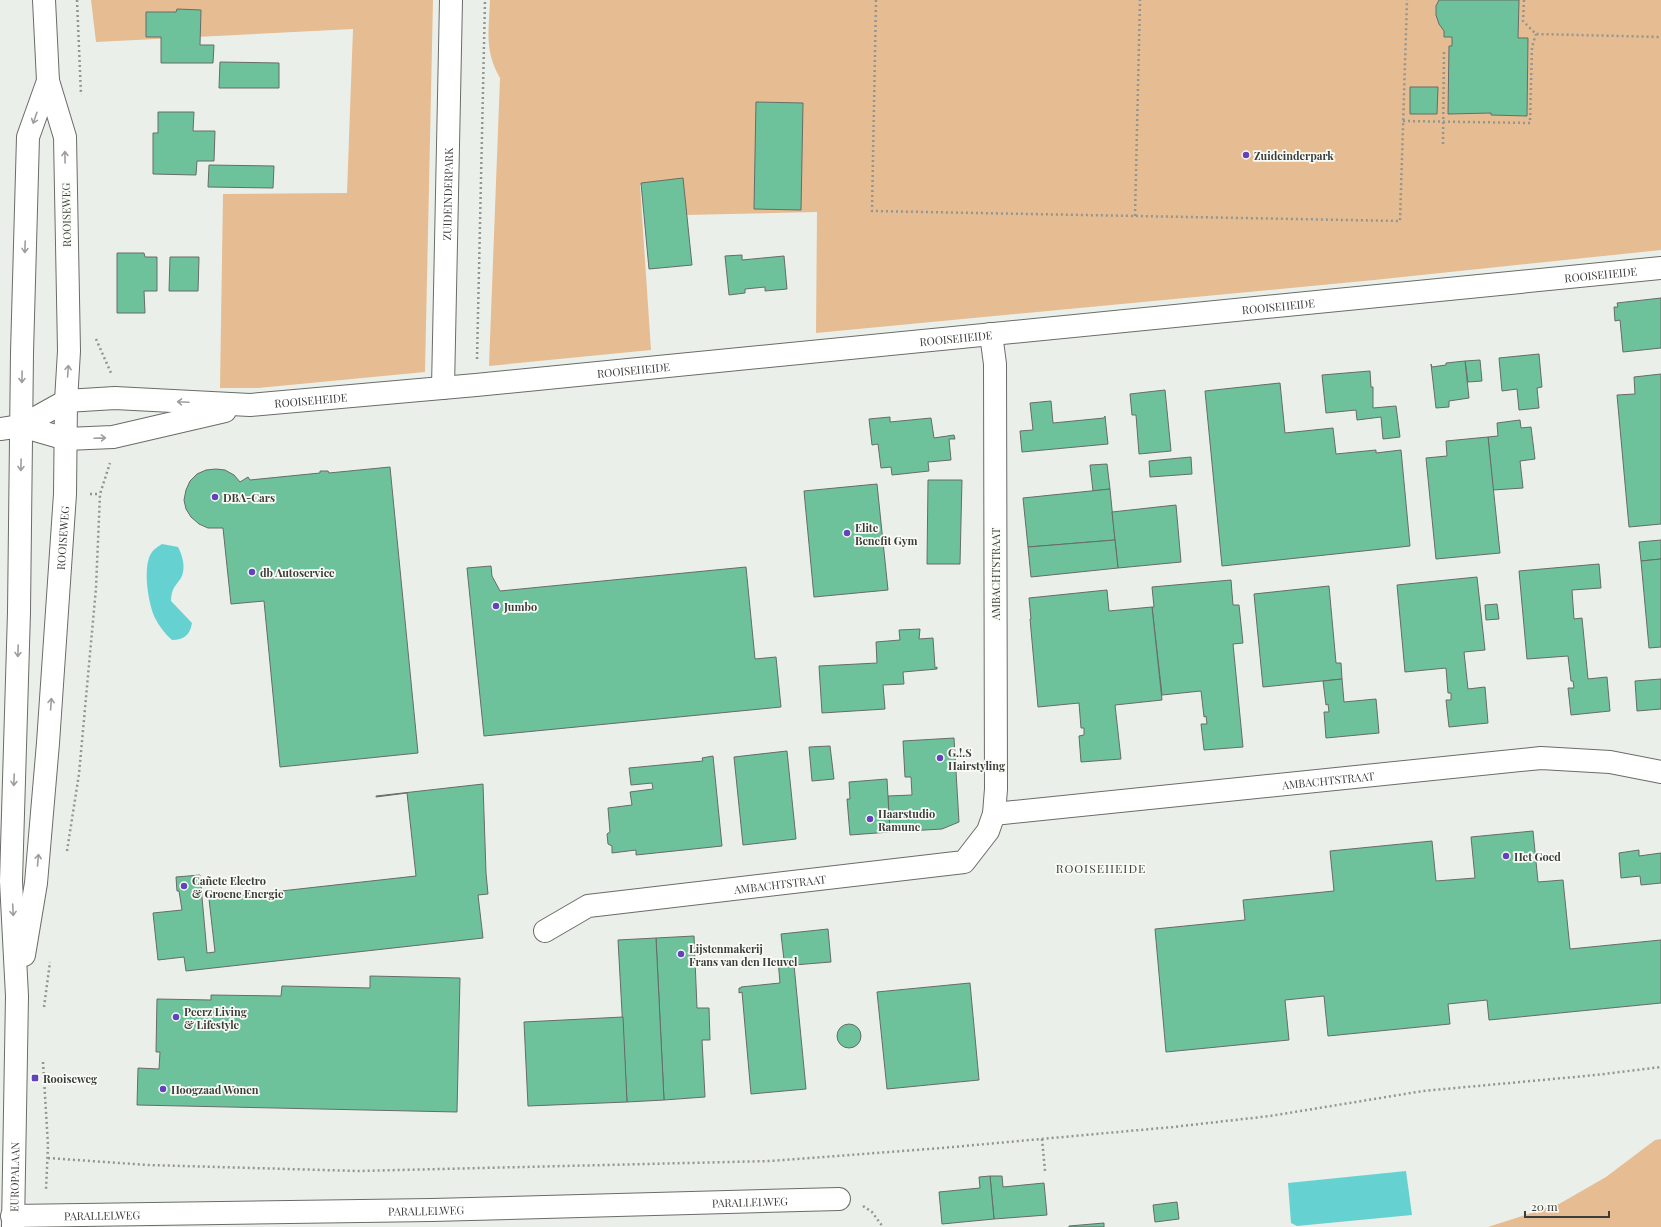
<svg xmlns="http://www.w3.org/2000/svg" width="1661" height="1227" font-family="'Playfair Display',serif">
  <rect width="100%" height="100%" fill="#ebefe9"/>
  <g fill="#e6bc92">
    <path d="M91,0H433L425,372L258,388H220L223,194L347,193L353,29L96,42Z"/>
    <path d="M490,0H1661V250L1374,280L816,333L817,212L685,215L683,181L640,185L651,350L489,366L500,78C484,50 489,31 490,0Z"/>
    <path d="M1661,1139V1227H1488L1559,1204L1606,1177L1655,1140Z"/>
  </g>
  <g fill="#65d2d1">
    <path d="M162,544L178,547C183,556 186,569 181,578C174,588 172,588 171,601L192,623C190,635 184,640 172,640C165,634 159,626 155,618C148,603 142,565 152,552C154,549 159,546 162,544Z"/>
    <path d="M1406,1171L1412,1215L1297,1226L1291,1223L1288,1183Z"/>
  </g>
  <g fill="#6ec29b" stroke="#666c68">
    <path d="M1439,0H1519L1518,38H1528L1527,116L1491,115V113L1448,114L1449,46H1452V37H1444V31L1439,24L1436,15V6Z"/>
    <path d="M177,9L201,10L200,45H214L213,63H161V37H146V12H176Z"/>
    <path d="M220,62L279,63V88H219Z"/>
    <path d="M1410,87H1438L1437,114H1410Z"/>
    <path d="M756,102L803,103L801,210L754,209Z"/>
    <path d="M158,112H194L193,131H215L214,161H197L196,175L153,174V133H158Z"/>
    <path d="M209,165L274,166L273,188L208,187Z"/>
    <path d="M683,178L692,265L649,269L641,183Z"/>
    <path d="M117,253H144L145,257H157V291H144L145,313H117Z"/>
    <path d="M742,255V260L784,256L787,289L765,291V287L745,289V293L729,295L725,256Z"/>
    <path d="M170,257H199L198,291H169Z"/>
    <path d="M1661,298V348L1623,352L1620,320L1615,321L1614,307H1618L1617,303Z"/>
    <path d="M1539,354L1542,387L1537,388L1539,408L1519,410L1517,389L1502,391L1499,358Z"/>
    <path d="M1480,360L1482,381L1468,382L1465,361Z"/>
    <path d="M1465,361L1469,398L1449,401V407L1436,408L1431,364L1432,367L1446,365V363Z"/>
    <path d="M1370,371L1371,387H1373V408L1396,406L1400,437L1383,439L1381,417L1357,420L1356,410L1326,413L1322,375Z"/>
    <path d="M1661,374V524L1629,527L1617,395L1635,394L1634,377Z"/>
    <path d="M1280,383L1285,433L1333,428L1336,454L1376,450V453L1401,450L1410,546L1222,566L1205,391Z"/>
    <path d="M1165,390L1171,451L1139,454L1136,415H1132L1130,394Z"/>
    <path d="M1051,401L1053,423L1104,418L1105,416L1108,444L1022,452L1020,431L1033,430L1030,403Z"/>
    <path d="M890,417V422L931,418L934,438L954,435L955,439H949L951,460L928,462L929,471L892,475L891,467L881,468L878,444L872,445L869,419Z"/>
    <path d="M1520,420L1521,428L1531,427L1535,459L1520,461L1523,488L1493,490L1488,437L1498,436L1497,423Z"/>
    <path d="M1488,437L1500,553L1436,559L1426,458L1447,456L1446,441Z"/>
    <path d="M1191,457L1192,474L1150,477L1149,461Z"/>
    <path d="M1107,464L1110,489L1093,491L1090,465Z"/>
    <path d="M390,467L418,753L280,767L264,601L231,604L223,528H208L199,524L191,517L186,509L184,500L186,490L190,481L197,474L206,470L216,469L225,470L234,475L240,482L248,477L250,480L320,473V471H328L329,473Z"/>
    <path d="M928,480H962L960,564H927Z"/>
    <path d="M877,484L888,590L814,597L804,491Z"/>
    <path d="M1110,489L1115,540L1028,547L1023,498Z"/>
    <path d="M1176,505L1181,562L1118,568L1112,512Z"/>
    <path d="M1115,540L1118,568L1031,577L1028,547Z"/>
    <path d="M1661,540V559L1641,561L1639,542Z"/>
    <path d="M1661,559V647L1649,648L1641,561Z"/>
    <path d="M1599,564L1601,588L1572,590L1574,619L1582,618L1588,679L1607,677L1610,711L1571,715L1568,688H1574L1573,681H1571L1568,656L1527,659L1519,571Z"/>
    <path d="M491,566L492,576L500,591L746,567L755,659L776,657L781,707L484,736L467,568Z"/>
    <path d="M1477,577L1485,650L1464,652L1468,689L1485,687L1488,723L1449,727L1446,700H1451V693H1448L1446,668L1405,672L1397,585Z"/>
    <path d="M1231,580L1233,605H1239L1243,643L1233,644L1243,747L1204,750L1201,724H1207L1206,716L1204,717L1201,691L1162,695L1152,607H1154L1152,587Z"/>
    <path d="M1329,586L1336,663H1341L1342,679L1263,687L1254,594Z"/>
    <path d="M1107,590L1109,611L1152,607L1162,700L1115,705L1121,759L1081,762L1079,736L1084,735V728H1081L1079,703L1038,707L1030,619H1031L1029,598Z"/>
    <path d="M1497,604L1499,619L1486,620L1485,605Z"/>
    <path d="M920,629L919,639L933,638L935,668L937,667V669L903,672L904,684L883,685L885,709L822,713L819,666L877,663L876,642L900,640L899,630Z"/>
    <path d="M1342,679L1344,702L1376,699L1379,733L1326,738L1324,712H1329L1328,704L1326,705L1323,681Z"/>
    <path d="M1661,679V709L1637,711L1635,681Z"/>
    <path d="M954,738L959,822L942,829L890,832L888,796L912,795L911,777H905L903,741Z"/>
    <path d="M830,746L834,779L812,781L809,747Z"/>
    <path d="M787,751L796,839L743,845L734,757Z"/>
    <path d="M713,756L722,846L636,855V850L612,853V846L608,844L607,834L610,832L608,808L632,805L630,792L653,789L652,783L631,785L629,768L703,761L702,758Z"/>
    <path d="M887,779L890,832L850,835L847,799H850L849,782Z"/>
    <path d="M483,784L486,873L488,894L478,895L483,938L186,971L184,957L158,960L153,913L182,910L179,891H177L176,877L200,875L207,953L215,952L209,899L416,876L407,793L376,797V796Z"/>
    <path d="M1533,831L1538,882L1563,880L1570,949L1661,940V1003L1489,1020L1487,1000L1448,1004L1450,1024L1328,1036L1324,996L1285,1000L1289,1040L1166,1052L1155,929L1245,920L1243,900L1334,891L1330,851L1432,841L1436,881L1475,878L1471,837Z"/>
    <path d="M1639,850V856L1661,853V883L1641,885L1640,876L1621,878L1619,853Z"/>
    <path d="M828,929L831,962L794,965L806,1089L751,1094L742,992L739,993V988H741V987L780,983L778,960H784L781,934Z"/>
    <path d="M694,936L697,1008H709L710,1040H702L705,1097L664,1100L656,938Z"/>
    <path d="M656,938L664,1100L627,1102L618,940Z"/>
    <path d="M370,976L460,978L457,1112L137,1105L138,1068L159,1069L160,1052H156L157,999L211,1000V995L281,996L282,986L370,988Z"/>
    <path d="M970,983L979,1080L887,1089L877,992Z"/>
    <path d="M623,1017L627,1102L528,1106L524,1022Z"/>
    <circle cx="849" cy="1036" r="12"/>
    <path d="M990,1176H1002L1003,1187L1044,1183L1047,1215L994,1219Z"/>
    <path d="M990,1176L994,1219L942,1224L939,1192L980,1188L979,1177Z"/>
    <path d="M1177,1202L1179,1219L1155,1222L1153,1205Z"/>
    <path d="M1104,1223V1227H1069V1226Z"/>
  </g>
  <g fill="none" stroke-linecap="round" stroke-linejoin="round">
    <g stroke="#696c67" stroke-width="24">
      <g id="minor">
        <path id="s1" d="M443,388L451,0"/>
        <path d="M21,426L66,439L113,437L225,411"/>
        <path id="s2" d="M0,429L21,426L66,401L115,398L250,405L476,385L1661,268"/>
        <path id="s3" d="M994,814L1541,758L1610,762L1661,772"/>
        <path id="s4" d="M545,931L588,906L964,862L988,831L994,814L996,789L995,364L991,334"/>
        <path id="s5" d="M12,1216L432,1210L839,1199"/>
      </g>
    </g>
    <g stroke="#696c67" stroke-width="24">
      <g id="secondary">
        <path id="s6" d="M24,955L36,883L48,743L65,494L66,401L69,351L65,137L48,81L44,0"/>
        <path id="s7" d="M13,1227L17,996L11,881L19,612L22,353L28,137L48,81"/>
      </g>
    </g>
    <g stroke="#939591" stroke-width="2.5" stroke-dasharray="2 3" stroke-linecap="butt">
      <path d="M77,0L81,95"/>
      <path d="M876,0L872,211L1400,221L1407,0"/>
      <path d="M1524,0L1523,21L1536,34L1661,37"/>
      <path d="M1403,121L1530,123L1532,47L1536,34"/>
      <path d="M1443,144L1444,49"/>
      <path d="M1135,216L1140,0"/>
      <path d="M96,339L111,373"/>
      <path d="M477,359L485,0"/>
      <path d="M90,494H100"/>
      <path d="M67,851L79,774L96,588L100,494L110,463"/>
      <path d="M44,1007L50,962"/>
      <path d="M43,1062L48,1145L46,1190"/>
      <path d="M1042,1139L1045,1171"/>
      <path d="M48,1158L148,1165L358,1171L770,1161L942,1148L1173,1127L1270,1116L1423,1091L1596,1075L1661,1067"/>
      <path d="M863,1206L872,1212L883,1227"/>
    </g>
    <use href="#minor" stroke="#fff" stroke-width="22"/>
    <use href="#secondary" stroke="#fff" stroke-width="22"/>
  </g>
  <defs><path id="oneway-shaft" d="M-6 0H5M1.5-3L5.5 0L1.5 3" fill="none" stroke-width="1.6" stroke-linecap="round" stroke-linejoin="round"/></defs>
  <g stroke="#9e9e9d">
    <use href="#oneway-shaft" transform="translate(35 118) rotate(109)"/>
    <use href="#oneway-shaft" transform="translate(65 157) rotate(-91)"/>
    <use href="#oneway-shaft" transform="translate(25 247) rotate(92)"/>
    <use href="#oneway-shaft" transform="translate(68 371) rotate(-86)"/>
    <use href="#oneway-shaft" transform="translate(22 377) rotate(91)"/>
    <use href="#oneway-shaft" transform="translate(183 402) rotate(-177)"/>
    <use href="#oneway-shaft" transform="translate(100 438) rotate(-2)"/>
    <use href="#oneway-shaft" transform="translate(21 465) rotate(91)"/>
    <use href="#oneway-shaft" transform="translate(18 651) rotate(92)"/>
    <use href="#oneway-shaft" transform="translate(51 704) rotate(-86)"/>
    <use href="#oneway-shaft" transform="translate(14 780) rotate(92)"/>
    <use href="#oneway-shaft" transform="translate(38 860) rotate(-85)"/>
    <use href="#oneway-shaft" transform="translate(13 910) rotate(87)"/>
  </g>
  <g fill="#6343bc" stroke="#f9fcf6" stroke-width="1.5">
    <circle cx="1246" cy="155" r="4"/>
    <circle cx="215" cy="497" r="4"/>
    <circle cx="847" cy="533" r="4"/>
    <circle cx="252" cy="572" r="4"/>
    <circle cx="496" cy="606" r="4"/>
    <circle cx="940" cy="758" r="4"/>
    <circle cx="870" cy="819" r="4"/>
    <circle cx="1506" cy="856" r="4"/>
    <circle cx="184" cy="886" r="4"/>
    <circle cx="681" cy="954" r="4"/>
    <circle cx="176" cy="1017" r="4"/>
    <rect x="31" y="1074" width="8" height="8" rx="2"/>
    <circle cx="163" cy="1089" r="4"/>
  </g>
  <g text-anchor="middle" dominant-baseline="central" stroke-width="3.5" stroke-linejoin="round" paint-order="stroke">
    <g font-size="11" font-weight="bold" fill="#3c3d3b" stroke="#f9fcf6" text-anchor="start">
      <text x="1254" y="155">Zuideinderpark</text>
      <text x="223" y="497">DBA-Cars</text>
      <text x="855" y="527">Elite<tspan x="855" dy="13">Benefit Gym</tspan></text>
      <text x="260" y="572">db Autoservice</text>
      <text x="504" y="606">Jumbo</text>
      <text x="948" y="752">G.!.S<tspan x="948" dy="13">Hairstyling</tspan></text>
      <text x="878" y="813">Haarstudio<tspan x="878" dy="13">Ramune</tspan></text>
      <text x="1514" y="856">Het Goed</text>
      <text x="192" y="880">Cañete Electro<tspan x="192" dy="13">&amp; Groene Energie</tspan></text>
      <text x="689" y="948">Lijstenmakerij<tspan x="689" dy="13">Frans van den Heuvel</tspan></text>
      <text x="184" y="1011">Peerz Living<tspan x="184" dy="13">&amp; Lifestyle</tspan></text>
      <text x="43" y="1078">Rooiseweg</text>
      <text x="171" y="1089">Hoogzaad Wonen</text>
    </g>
    <g font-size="11" fill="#3c3d3b" stroke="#f9fcf6">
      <text stroke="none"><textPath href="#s1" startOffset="194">ZUIDEINDERPARK</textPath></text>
      <text transform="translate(66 215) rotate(-91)">ROOISEWEG</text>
      <text stroke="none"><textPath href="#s2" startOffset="1614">ROOISEHEIDE</textPath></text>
      <text stroke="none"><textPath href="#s2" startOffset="1290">ROOISEHEIDE</textPath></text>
      <text stroke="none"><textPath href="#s2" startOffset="966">ROOISEHEIDE</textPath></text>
      <text stroke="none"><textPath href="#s2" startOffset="642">ROOISEHEIDE</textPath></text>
      <text stroke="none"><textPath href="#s2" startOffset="318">ROOISEHEIDE</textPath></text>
      <text stroke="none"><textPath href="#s6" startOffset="419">ROOISEWEG</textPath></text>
      <text transform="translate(995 574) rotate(-90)">AMBACHTSTRAAT</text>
      <text stroke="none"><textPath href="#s3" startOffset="336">AMBACHTSTRAAT</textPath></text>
      <text stroke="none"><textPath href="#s4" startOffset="243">AMBACHTSTRAAT</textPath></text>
      <text stroke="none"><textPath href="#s7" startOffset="50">EUROPALAAN</textPath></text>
      <text stroke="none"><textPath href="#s5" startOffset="738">PARALLELWEG</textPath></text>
      <text stroke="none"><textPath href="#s5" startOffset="414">PARALLELWEG</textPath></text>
      <text stroke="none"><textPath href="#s5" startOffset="90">PARALLELWEG</textPath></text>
    </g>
    <g font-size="12" letter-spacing="1" fill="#3c3d3b" stroke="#f9fcf6">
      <text x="1101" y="868">ROOISEHEIDE</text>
    </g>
  </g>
  <path d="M1525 1211v6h84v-6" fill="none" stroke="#3c3d3b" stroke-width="2"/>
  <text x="1531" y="1211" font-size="12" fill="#3c3d3b" stroke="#f9fcf6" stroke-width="3" paint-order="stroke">20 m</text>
</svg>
